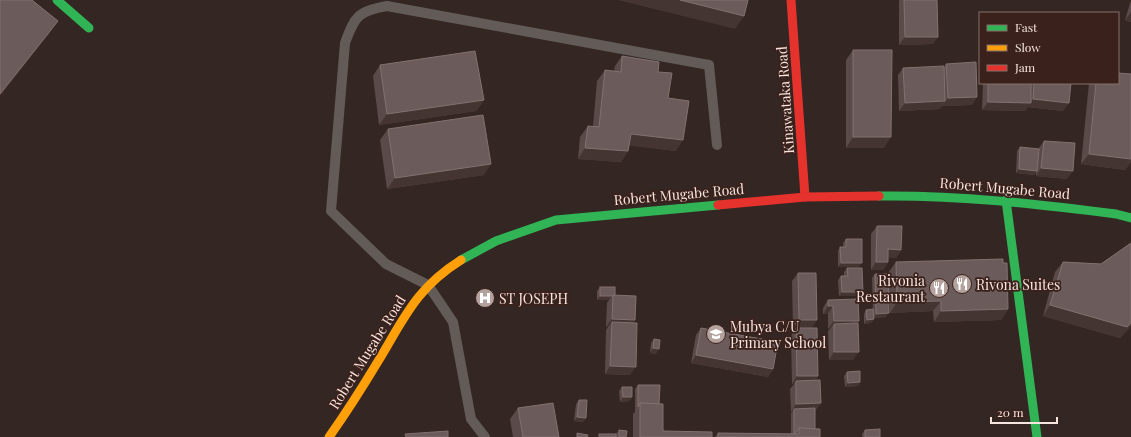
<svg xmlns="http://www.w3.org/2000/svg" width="1131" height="437" font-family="'Playfair Display',serif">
  <rect width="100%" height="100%" fill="#342622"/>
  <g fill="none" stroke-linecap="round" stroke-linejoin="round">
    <path stroke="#625b57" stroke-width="10" d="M485,437L471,419L453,322L428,285L386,264L331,211L345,43C355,16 358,11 387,6L709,65L717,145"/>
    <g stroke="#30b455" stroke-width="9">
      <path d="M57,0L89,28"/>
      <path d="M879,196C960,195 1036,204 1116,214L1131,218"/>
      <path d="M1006,200L1037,437"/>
      <path d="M461,260L496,241L556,220L718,205"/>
    </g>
    <path stroke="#ff9f0a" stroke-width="9" d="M329,437C346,413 362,388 377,363C404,319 415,289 461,260"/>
    <g stroke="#e5322d" stroke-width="9">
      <path d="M791,0L805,197"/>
      <path d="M718,205L805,197L879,196"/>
    </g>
  </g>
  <g fill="#5a4b4a">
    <path d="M899,0H937L938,37L932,44L899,45Z"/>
    <path d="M1131,0V22L1125,20Z"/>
    <path d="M853,50L884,148H846V60Z"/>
    <path d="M622,56L658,72L668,98L676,151L629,145L628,151L621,162L578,159L580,137L588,126H593L597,81L605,70L614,71L615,66Z"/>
    <path d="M946,64L972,105L942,106V105L940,109L899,111L898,75L903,68H944Z"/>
    <path d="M380,65L484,100L476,111L379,125L373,76Z"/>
    <path d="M1131,74V162L1125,170L1081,164L1089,83H1118Z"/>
    <path d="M983,83H1071L1063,111L1028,107L1025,111L982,110Z"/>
    <path d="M388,129L484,175L387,189L380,140Z"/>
    <path d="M1044,141L1067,179L1036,176V172L1034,175L1016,173L1017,151L1020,147L1038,149Z"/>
    <path d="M877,226L901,250L896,258L888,257V262L883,270H871V234Z"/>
    <path d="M846,239L859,267H838V251L840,247H843V243Z"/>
    <path d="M1131,243V326L1120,338L1043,316L1055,272L1063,262L1101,264Z"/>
    <path d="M896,262L1008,309L1001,320L934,322L933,311L890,313L888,273Z"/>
    <path d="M847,268L863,292L860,296H839L838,280L841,276H844V272Z"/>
    <path d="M798,273L812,328L818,376L815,381L821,403L815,411V429L820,437H715L718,433L791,434V413L792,412H791L790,389L794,384H792L791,336L796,328H793L792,281Z"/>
    <path d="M875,274L886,317L874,318V319L871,323L864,324V314L866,310L873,315L872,278Z"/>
    <path d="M600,287L615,296L633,323L630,375L605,374L606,330L608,327H606L607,303L609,300H597V291Z"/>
    <path d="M828,300L859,321L857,323L853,360H829L828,331L830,329H828V314H823V308Z"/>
    <path d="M701,328L773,369L768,377L691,363L696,335Z"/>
    <path d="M654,339L656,354L650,353L651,343Z"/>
    <path d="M847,372L860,382L858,386L845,387L844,376Z"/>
    <path d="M638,385L659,404L663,431L712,437H633V414L635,412V389Z"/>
    <path d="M622,387L630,401L620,402L619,391Z"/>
    <path d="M579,400L586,418L583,422L574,421L576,404Z"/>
    <path d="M518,408L559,437H513L510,419Z"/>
    <path d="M619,430L626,437H616V434Z"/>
    <path d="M865,430L880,437H862V434Z"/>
  </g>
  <g fill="#443533">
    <path d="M618,0H680L744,16L735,29Z"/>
    <path d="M1131,12V22L1125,20Z"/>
    <path d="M58,21L49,34L0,96V94Z"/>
    <path d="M905,37H938L932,44L899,45Z"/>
    <path d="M977,97L972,105L942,106L948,98Z"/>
    <path d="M1033,99L1069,103L1063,111L1028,107L1025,111L982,110L988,102L1031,103Z"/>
    <path d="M484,100L476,111L379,125L387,114Z"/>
    <path d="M945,101L940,109L899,111L905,103Z"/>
    <path d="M631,134L683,140L676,151L624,145Z"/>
    <path d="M853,137H891L884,148H846Z"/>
    <path d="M585,148L628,151L621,162L578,159Z"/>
    <path d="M1089,154L1131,159V162L1125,170L1081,164Z"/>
    <path d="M491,164L484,175L387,189L395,178Z"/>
    <path d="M1041,168L1073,171L1067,179L1036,176Z"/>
    <path d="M1019,169L1037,171L1034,175L1016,173Z"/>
    <path d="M888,249L901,250L896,258L883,257Z"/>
    <path d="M876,262H888L883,270H871Z"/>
    <path d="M841,263H862L859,267H838Z"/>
    <path d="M842,292H863L860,296H839Z"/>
    <path d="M600,296H612L609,300H597Z"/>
    <path d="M941,301L933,311L890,313L897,302Z"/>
    <path d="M1050,305L1131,323V326L1120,338L1043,316Z"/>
    <path d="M828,306H833L828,314H823Z"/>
    <path d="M1008,309L1001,320L934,322L941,311Z"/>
    <path d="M889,313L886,317L874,318L876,314Z"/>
    <path d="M612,319L635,320L630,327L612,322L608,327H606Z"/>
    <path d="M874,319L871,323L864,324L867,320Z"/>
    <path d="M799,320H817L812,328H793Z"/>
    <path d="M834,321H859L853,329L834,324L830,329H828Z"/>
    <path d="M653,348L659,349L656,354L650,353Z"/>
    <path d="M834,352H859L853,360H829Z"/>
    <path d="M696,355L773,369L768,377L691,363Z"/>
    <path d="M610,366L636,367L630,375L605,374Z"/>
    <path d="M797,376H818L813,384L796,381L794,384H792Z"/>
    <path d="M860,382L858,386L845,387L848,383Z"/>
    <path d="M623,397H632L630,401L620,402Z"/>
    <path d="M821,403L815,411L794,412V409L792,412H791L796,404Z"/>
    <path d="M577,417L586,418L583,422L574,421Z"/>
  </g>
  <g fill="#6b5b5a" stroke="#81716f">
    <path d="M0,0H32L58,21L0,94Z"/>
    <path d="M680,0H748L744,16Z"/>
    <path d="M904,0H937L938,37H905Z"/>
    <path d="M853,50H892L891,137H853Z"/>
    <path d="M475,51L484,100L387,114L380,65Z"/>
    <path d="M622,56L659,62L658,72L672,73L668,98L689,101L683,140L631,134L628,151L585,148L588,126L599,127L605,70L621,72Z"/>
    <path d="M976,62L977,97L948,98L946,64Z"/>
    <path d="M944,66L945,101L905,103L903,68Z"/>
    <path d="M1118,73L1131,74V159L1089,154L1096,83H1118Z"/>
    <path d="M988,83H1031V103L988,102Z"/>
    <path d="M1034,83H1071L1069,103L1033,99Z"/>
    <path d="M483,115L491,164L395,178L388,129Z"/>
    <path d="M1044,141L1075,143L1073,171L1041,168Z"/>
    <path d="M1020,147L1039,149L1037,171L1019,169Z"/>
    <path d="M877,226H902L901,250L888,249V262H876Z"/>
    <path d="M846,239H862V263H841L840,247H846Z"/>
    <path d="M1131,243V323L1127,327L1050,305L1063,262L1101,264Z"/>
    <path d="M1003,259V263H1007L1008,309L941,311V301L897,302L896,262Z"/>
    <path d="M847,268H862L863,292H842L841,276H848Z"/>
    <path d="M798,273H816L817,320H799Z"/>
    <path d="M875,274H888L889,313L876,314Z"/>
    <rect x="600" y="287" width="15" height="9"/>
    <path d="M613,295L636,296L635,320L612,319Z"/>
    <path d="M858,299L859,321H834L833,306H828V300Z"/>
    <path d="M873,309L874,319L867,320L866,310Z"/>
    <path d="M612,322L637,323L636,367L610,366Z"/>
    <path d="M858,323L859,352H834V324Z"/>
    <path d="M701,328L778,342L773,369L696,355Z"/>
    <path d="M796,328H817L818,376H797Z"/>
    <path d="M654,339L660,340L659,349L653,348Z"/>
    <path d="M860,371V382L848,383L847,372Z"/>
    <path d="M820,380L821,403L796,404V381Z"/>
    <path d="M638,385H660L659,404L640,403L638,407Z"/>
    <path d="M622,387H632V397H623Z"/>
    <path d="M579,400H587L586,418L577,417Z"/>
    <path d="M553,403L559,437H523L518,408Z"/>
    <path d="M640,403L663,404V431L712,432V437H640Z"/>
    <path d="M815,408V429L799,428L795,434H794V409Z"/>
    <path d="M799,428L820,429V437H718V433L799,434Z"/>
    <path d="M880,429V437H865V430Z"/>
    <path d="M619,430L627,431L626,437H619Z"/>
    <path d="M448,431V437H406L405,434Z"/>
    <path d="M577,433L588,435L587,437H577Z"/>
    <rect x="599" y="434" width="17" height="3"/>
  </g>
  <defs>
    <g id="restaurant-disc" transform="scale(1)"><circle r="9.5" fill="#b3a29e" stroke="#3b211b"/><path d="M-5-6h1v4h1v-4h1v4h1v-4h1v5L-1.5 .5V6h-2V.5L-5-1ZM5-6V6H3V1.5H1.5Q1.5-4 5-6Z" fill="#fff"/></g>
    <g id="hospital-disc" transform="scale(1)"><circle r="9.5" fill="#b3a29e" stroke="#3b211b"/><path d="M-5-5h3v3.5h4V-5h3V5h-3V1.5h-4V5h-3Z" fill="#fff"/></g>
    <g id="school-disc" transform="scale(1)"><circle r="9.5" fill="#b3a29e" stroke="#3b211b"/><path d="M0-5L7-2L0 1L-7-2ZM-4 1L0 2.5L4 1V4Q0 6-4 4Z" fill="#fff"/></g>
  </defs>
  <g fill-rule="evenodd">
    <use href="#restaurant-disc" x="962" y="284"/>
    <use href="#restaurant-disc" x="939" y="288"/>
    <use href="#hospital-disc" x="485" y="298"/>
    <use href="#school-disc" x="716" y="334"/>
  </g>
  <g text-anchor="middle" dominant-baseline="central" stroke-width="3.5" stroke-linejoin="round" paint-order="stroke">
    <g font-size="14" fill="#f7e5e0" stroke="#3b211b">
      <text transform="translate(785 100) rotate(-94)">Kinawataka Road</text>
      <text transform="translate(1005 188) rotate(5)">Robert Mugabe Road</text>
      <text transform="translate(679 194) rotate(-5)">Robert Mugabe Road</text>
      <text transform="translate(367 352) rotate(-58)">Robert Mugabe Road</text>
    </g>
    <g font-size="14" fill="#f7e5e0" stroke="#3b211b" text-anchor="start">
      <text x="925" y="280" text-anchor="end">Rivonia<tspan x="925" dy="16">Restaurant</tspan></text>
      <text x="976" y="284">Rivona Suites</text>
      <text x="499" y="298">ST JOSEPH</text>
      <text x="730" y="326">Mubya C/U<tspan x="730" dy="16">Primary School</tspan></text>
    </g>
  </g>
  <rect x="979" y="12" width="140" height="72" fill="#3b211b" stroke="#866f6a"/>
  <rect x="987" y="25" width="20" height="6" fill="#30b455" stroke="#866f6a"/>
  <text x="1015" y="32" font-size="12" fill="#f7e5e0">Fast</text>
  <rect x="987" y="45" width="20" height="6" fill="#ff9f0a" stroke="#866f6a"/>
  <text x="1015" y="52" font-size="12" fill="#f7e5e0">Slow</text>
  <rect x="987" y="65" width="20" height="6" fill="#e5322d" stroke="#866f6a"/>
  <text x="1015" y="72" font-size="12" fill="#f7e5e0">Jam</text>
  <path d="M991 417v6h66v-6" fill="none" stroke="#f7e5e0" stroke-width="2"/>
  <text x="997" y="417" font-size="12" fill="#f7e5e0" stroke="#3b211b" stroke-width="3" paint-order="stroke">20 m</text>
</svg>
